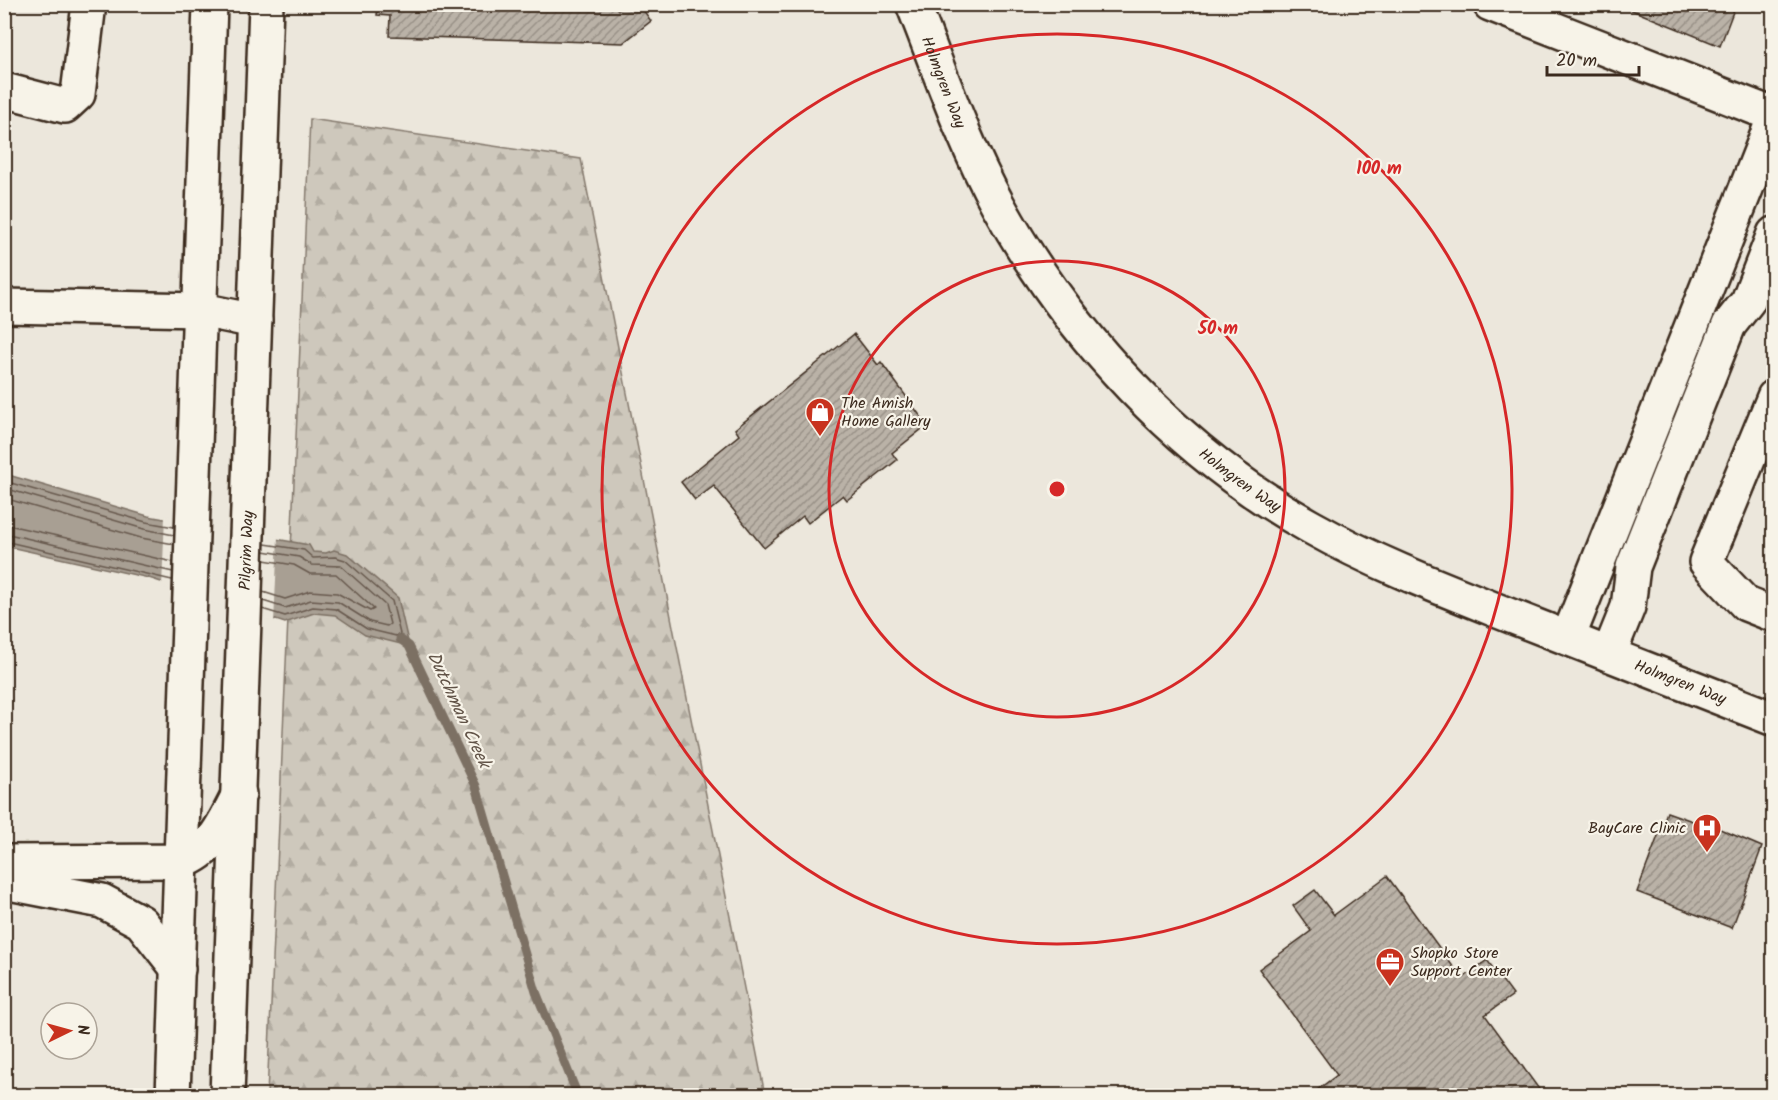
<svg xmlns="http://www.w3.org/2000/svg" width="1778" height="1100" font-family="Kalam,sans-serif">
  <defs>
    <pattern id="forest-firs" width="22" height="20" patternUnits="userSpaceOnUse" patternTransform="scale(1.5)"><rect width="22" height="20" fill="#cec8bc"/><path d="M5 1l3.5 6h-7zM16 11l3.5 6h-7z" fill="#b2aca1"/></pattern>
    <pattern id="building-hatch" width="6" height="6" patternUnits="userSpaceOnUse" patternTransform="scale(1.5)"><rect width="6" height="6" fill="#bab2a7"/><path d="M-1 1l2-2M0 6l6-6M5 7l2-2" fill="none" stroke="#989187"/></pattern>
  </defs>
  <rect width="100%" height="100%" fill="#ece7dc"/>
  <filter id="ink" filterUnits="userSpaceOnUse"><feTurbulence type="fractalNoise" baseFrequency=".0167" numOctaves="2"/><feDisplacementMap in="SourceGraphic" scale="12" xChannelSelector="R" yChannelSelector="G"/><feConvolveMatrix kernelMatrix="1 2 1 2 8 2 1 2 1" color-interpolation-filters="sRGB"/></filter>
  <g filter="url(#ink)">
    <path fill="url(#forest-firs)" stroke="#84796d" stroke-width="1.5" d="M310,119L581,159L765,1095L267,1096Z"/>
    <path fill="#a89f93" stroke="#7c7064" stroke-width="1.5" d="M5,474L148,516L309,545L313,552L326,553L334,550L347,554L398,598L409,646L365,635L335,615L314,613L285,623L149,578L5,546Z"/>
    <path fill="#ece7dc" d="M165,516L278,537L274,622L162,586Z"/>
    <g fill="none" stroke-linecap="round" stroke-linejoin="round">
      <g stroke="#67594d" stroke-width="1.5">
        <path d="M4,481L146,522L174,527"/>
        <path d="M4,488L144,529L174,535"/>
        <path d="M4,498L141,538L174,544"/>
        <path d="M4,524L173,562"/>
        <path d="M4,533L173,572"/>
        <path d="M4,541L172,580"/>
        <path d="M263,592L285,599L310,591L337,593L370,611L374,609L336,574H310L294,565L264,560"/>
        <path d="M263,601L285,608L311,600L338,602L370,622L387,626L390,624L385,605L341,566L312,565L299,557L264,551"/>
        <path d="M262,609L285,616L313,607L336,609L367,629L396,636L400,634L392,601L345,560L335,557L313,558L304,550L265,544"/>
      </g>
      <path stroke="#7c7064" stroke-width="9" d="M400,639L409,646L476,786L536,992L578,1096"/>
    </g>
    <g fill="url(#building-hatch)" stroke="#3b2a1e" stroke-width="1.5">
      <path d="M378,4H614L618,10L625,4H639L651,21L623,43L389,36L390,16L377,15Z"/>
      <path d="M1617,4H1736L1720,46Z"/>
      <path d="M854,334L878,365L881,362L927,425L892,453L897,460L847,500L843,495L808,523L803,516L764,548L714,486L695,500L681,482L739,435L735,429Z"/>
      <path d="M1667,812L1698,823L1699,820L1762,847L1732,928L1637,892Z"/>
      <path d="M1387,876L1462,979L1487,960L1513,995L1485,1015L1544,1096H1309L1337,1075L1259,969L1311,931L1293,906L1315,890L1334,915Z"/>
    </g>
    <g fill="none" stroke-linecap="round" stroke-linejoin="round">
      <g stroke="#3b2a1e" stroke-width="38">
        <g id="minor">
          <path id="s1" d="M913,4C940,72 963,141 998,205C1070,336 1180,454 1311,527C1377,564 1446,590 1516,618C1602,652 1688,685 1774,719"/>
          <path d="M1490,4L1774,115"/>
          <path d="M4,90L65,106L78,94L89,4"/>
          <path d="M1774,397L1706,562L1746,604L1774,615"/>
          <path d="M1568,638L1774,118"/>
          <path d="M1609,654L1628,607L1633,567L1729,325L1748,301L1774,234"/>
          <path d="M173,1096L210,4"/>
          <path id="s2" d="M227,1096L266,4"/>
        </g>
      </g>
      <g stroke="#3b2a1e" stroke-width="38">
        <g id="highway">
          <path d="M4,306L201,310L255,321"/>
          <path d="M4,862L183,861C213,851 225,821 239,794"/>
          <path d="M4,882L102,901L141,922L178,969"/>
        </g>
      </g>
      <use href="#minor" stroke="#f7f3e8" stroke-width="33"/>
      <use href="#highway" stroke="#f7f3e8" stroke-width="33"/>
    </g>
  </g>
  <g fill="none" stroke="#d62828" stroke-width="3">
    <circle cx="1057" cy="489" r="228"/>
    <circle cx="1057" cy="489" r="455"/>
  </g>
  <defs>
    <g id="shop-pin" transform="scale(1.5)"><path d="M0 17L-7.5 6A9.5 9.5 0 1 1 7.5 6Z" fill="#c8321e" stroke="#f7f3e8"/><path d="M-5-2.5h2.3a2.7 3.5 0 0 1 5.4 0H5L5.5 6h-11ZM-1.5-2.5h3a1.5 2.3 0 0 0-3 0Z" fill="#fff"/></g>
    <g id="hospital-pin" transform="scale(1.5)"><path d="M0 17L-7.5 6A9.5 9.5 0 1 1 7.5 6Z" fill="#c8321e" stroke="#f7f3e8"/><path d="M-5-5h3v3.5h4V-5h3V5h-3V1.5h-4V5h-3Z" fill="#fff"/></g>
    <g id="office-pin" transform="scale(1.5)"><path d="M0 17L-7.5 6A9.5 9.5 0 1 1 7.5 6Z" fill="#c8321e" stroke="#f7f3e8"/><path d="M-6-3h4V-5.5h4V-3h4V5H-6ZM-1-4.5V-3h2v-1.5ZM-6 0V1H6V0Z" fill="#fff"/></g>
  </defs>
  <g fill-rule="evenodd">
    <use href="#shop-pin" x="820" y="412"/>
    <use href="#hospital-pin" x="1707" y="828"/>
    <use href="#office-pin" x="1390" y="962"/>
  </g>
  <g text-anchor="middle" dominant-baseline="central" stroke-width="4.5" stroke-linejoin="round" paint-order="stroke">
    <g font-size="16" fill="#3b2a1e" stroke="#f7f3e8">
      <text stroke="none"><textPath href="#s1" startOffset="84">Holmgren Way</textPath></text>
      <text stroke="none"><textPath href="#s1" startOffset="588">Holmgren Way</textPath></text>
      <text stroke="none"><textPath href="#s2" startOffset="546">Pilgrim Way</textPath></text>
      <text stroke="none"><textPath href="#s1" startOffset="1074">Holmgren Way</textPath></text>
    </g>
    <g font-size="16" fill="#3b2a1e" stroke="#f7f3e8" text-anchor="start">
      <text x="841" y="403">The Amish<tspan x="841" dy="18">Home Gallery</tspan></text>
      <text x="1686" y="828" text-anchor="end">BayCare Clinic</text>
      <text x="1411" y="953">Shopko Store<tspan x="1411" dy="18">Support Center</tspan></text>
    </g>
    <g font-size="18" font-style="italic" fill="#615347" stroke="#f7f3e8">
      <text transform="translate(458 710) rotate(65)">Dutchman Creek</text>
    </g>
  </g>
  <circle cx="1057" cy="489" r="9" fill="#d62828" stroke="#f7f3e8" stroke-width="3"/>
  <g font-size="18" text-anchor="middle" font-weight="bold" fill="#d62828" stroke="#f7f3e8" stroke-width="4.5" stroke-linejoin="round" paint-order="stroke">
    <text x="1379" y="174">100 m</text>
    <text x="1218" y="334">50 m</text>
  </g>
  <rect width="1778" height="1100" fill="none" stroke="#f7f3e8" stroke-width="24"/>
  <rect x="12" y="12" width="1754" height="1076" fill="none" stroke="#3b2a1e" stroke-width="2" filter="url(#ink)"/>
  <g transform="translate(69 1031) rotate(85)"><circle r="28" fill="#f7f3e8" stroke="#aca397" stroke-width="1.5"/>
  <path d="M0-4.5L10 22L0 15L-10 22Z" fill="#c8321e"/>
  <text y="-9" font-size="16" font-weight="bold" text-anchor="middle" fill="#3b2a1e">N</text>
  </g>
  <path d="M1547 66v9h92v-9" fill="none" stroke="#3b2a1e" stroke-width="3"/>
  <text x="1556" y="66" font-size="18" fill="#3b2a1e" stroke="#f7f3e8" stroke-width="4.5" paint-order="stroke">20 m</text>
</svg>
